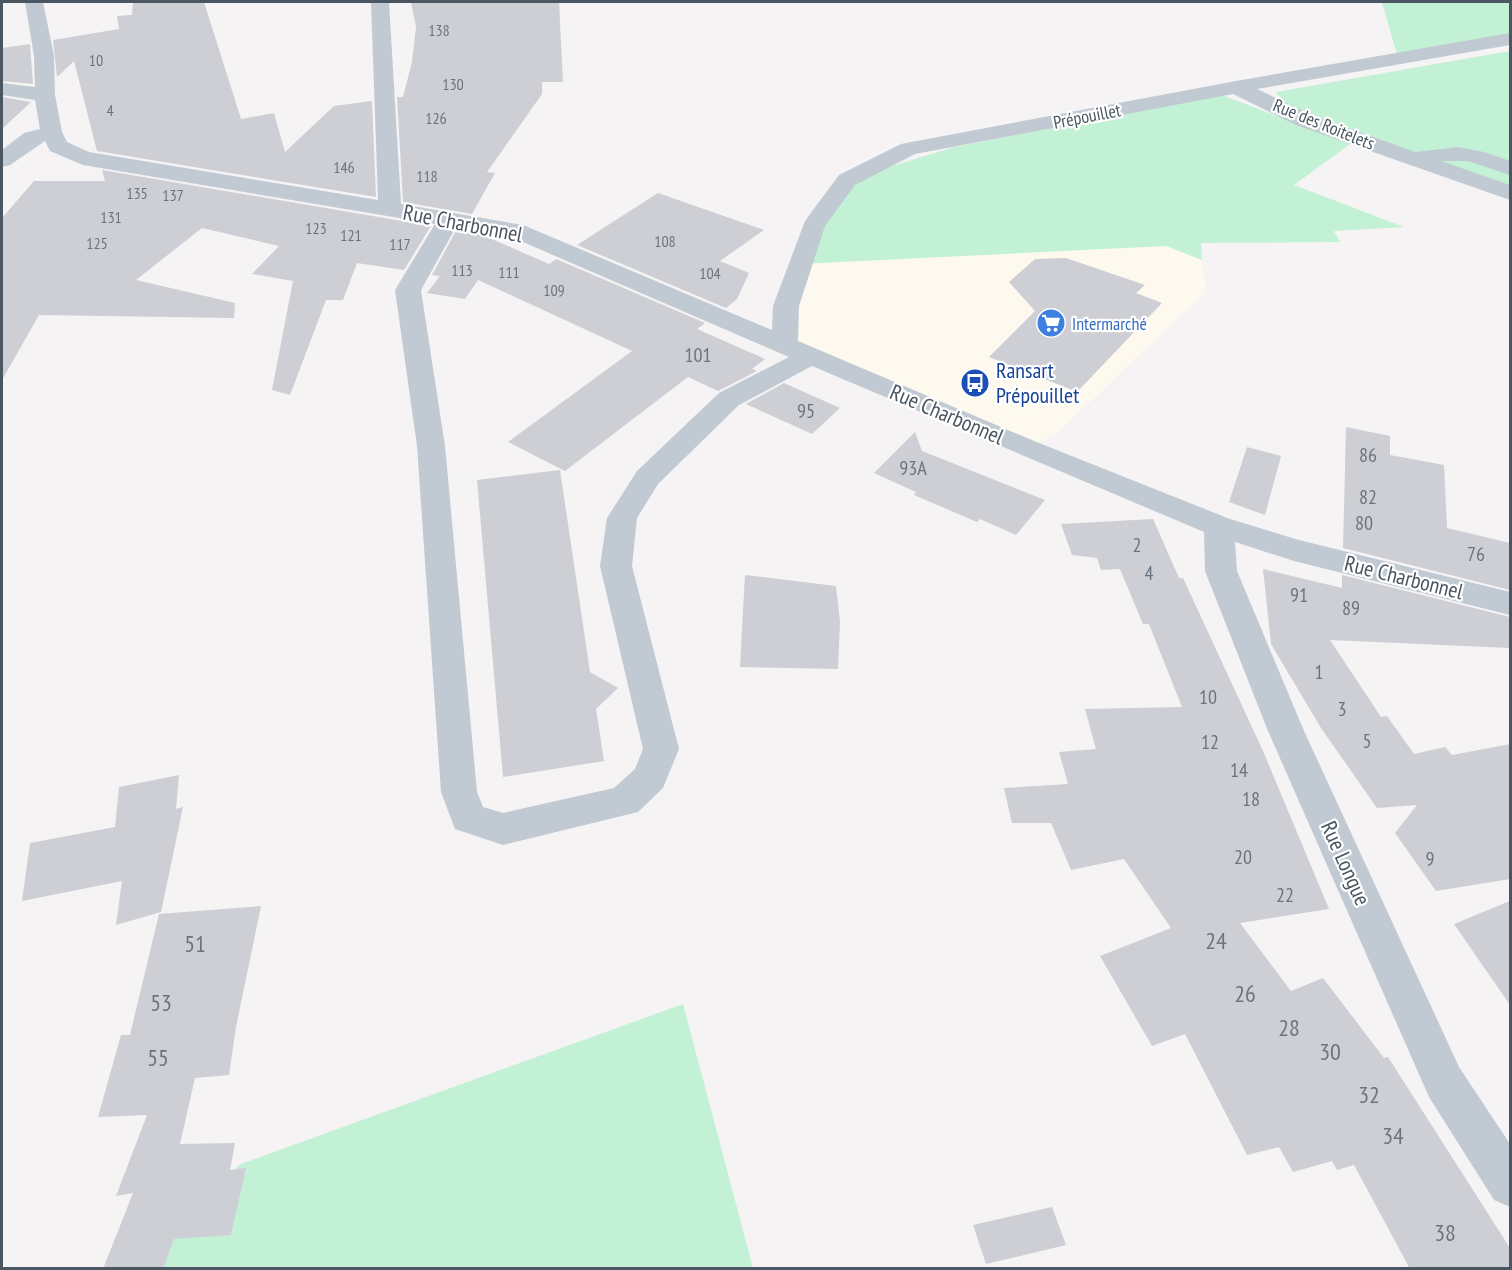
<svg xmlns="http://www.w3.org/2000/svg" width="1512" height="1270" font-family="'PT Sans Narrow',sans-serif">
  <rect width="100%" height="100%" fill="#f5f3f3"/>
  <path fill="#fdf9ef" d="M1166,246L1202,260L1206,292L1054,436L1024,447L785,345L799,264Z"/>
  <g fill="#c3f1d5">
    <path d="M1382,2H1510V40L1398,58Z"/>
    <path d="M1510,51V193L1292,114L1276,92Z"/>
    <path d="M1222,95L1350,144L1294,185L1404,227L1334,231L1340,242L1201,243L1202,260L1166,246L799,264L847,180L954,147Z"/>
    <path d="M683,1004L753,1268H109L241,1164Z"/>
  </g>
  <g fill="#cdcfd5">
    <path d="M133,2H204L241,119L274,113L285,152L334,106L372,101L376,197L97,151L74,61L57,77L53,40L119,29L117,16L132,15Z"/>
    <path d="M411,2H559L563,82H542V94L487,172L495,173L472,214L403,202L397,97H403L412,62L416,27Z"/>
    <path d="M30,44L33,84L2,81V48Z"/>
    <path d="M2,97L31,102L2,129Z"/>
    <path d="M102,170L431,226L404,270L357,263L343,300H326L290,395L272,390L293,281L252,274L279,246L202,228L136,280L235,303L234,318L39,315L2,380V218L34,181H105Z"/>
    <path d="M658,193L764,230L720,261L749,273L737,299L726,308L577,245Z"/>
    <path d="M457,229L478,233L549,264L556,259L705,323L697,329L765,359L752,369L757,371L718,391L688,377L565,471L508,442L632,351L478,280L465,299L427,293L440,276L432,275Z"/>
    <path d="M1066,258L1145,285L1136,293L1162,303L1077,392L989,357L1035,311L1009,282L1035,259Z"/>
    <path d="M784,383L840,408L812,434L746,404Z"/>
    <path d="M1346,427L1390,436V455L1444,465L1447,528L1510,543V590L1343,548Z"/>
    <path d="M915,432L922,451L1045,500L1016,535L980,519L977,522L914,495L916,492L874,473Z"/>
    <path d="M1247,447L1281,456L1265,515L1229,502Z"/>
    <path d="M560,470L590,672L618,688L596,709L604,761L503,777L477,480Z"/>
    <path d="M1153,519L1179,578H1183L1263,751L1329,909L1240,923L1291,991L1323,978L1384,1058L1388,1057L1510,1248V1269H1410L1354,1165L1337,1170L1332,1161L1293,1172L1279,1147L1247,1155L1185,1034L1152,1046L1100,956L1171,928L1124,859L1071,870L1051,823H1012L1004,788L1068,784L1059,752L1096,749L1085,709L1182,707L1149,624H1143L1120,569L1101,570L1097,558L1072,555L1061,524Z"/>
    <path d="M1263,569L1342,588V575L1510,617V648L1330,640L1381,717L1387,716L1414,754L1445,747L1452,755L1510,744V879L1436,891L1395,833L1417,805L1377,808L1321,728L1271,644Z"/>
    <path d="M745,575L836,586L840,621L838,669L740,667Z"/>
    <path d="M179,775L176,809L183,807L161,912L116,925L122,881L22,901L30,843L115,827L119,787Z"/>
    <path d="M1510,901V1005L1454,924Z"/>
    <path d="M261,906L236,1027L229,1075L195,1078L180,1144L235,1143L230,1170L246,1168L231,1235L174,1239L163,1269H103L133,1193L116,1196L147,1115L98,1117L121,1035H130L159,914Z"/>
    <path d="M1052,1207L1066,1245L986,1264L973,1225Z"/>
  </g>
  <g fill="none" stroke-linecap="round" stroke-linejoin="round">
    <path fill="#c1cad2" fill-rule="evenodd" d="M25,2H43L54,56L55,95L62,132L67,142L89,152L378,200L371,2H389L401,204L523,225L772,330L773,306L805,221L839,175L901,144L1236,81L1510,33V45L1257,89L1312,115L1415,152L1458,147L1484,152L1510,161V175L1468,161H1441L1510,185V200L1296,125L1233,94L915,154L855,185L825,226L799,306L798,341L1034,441L1230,519L1299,540L1510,592V615L1294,561L1235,542L1237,571L1304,731L1459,1067L1510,1144V1207L1494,1200L1429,1097L1268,731L1205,571L1204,532L812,366L739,405L658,484L637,518L632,566L679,749L663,788L638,812L503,845L455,829L441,792L417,446L395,290L435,224L83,165L50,151L45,141L10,165L2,167V150L24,133L40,129L35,100L2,95V83L35,87L34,56ZM456,227L509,236L789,357L719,393L637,471L607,518L600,566L643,749L635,769L614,788L503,813L483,807L477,792L445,446L421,290Z"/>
  </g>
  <defs>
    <g id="supermarket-disc" transform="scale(1.5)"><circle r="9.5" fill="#3f7fe0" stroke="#fff"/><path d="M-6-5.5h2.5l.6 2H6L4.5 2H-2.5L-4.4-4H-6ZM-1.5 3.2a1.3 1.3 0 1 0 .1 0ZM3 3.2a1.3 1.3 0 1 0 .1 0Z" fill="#fff"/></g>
    <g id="bus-disc" transform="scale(1.5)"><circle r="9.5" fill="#1a4fb4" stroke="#fff"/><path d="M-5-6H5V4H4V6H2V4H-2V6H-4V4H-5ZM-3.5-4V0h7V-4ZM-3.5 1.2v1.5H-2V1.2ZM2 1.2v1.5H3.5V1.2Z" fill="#fff"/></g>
  </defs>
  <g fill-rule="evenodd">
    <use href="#supermarket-disc" x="1051" y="323"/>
    <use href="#bus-disc" x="975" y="383"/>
  </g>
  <g text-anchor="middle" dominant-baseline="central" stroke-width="4.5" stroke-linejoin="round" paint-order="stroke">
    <g font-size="16" fill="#6b747e">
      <text x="439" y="30">138</text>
      <text x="96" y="60">10</text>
      <text x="453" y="84">130</text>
      <text x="110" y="110">4</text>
      <text x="436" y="118">126</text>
      <text x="344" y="167">146</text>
      <text x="427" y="176">118</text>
      <text x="137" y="193">135</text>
      <text x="173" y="195">137</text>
      <text x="111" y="217">131</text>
      <text x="316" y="228">123</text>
      <text x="351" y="235">121</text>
      <text x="665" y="241">108</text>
      <text x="97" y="243">125</text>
      <text x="400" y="244">117</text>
      <text x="462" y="270">113</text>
      <text x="509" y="272">111</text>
      <text x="710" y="273">104</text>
      <text x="554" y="290">109</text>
    </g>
    <g font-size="18" fill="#4a5661" stroke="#fff">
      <text transform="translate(1087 116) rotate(-11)">Prépouillet</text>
      <text transform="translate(1324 124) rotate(22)">Rue des Roitelets</text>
    </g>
    <g font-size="18" fill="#366cbe" stroke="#fff" text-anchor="start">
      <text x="1072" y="323">Intermarché</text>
    </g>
    <g font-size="20" fill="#6b747e">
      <text x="698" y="355">101</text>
      <text x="806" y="411">95</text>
      <text x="1368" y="455">86</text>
      <text x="913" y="468">93A</text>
      <text x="1368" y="497">82</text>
      <text x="1364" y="523">80</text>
      <text x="1137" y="545">2</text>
      <text x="1476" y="554">76</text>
      <text x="1149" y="573">4</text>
      <text x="1299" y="595">91</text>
      <text x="1351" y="608">89</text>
      <text x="1319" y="672">1</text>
      <text x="1208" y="697">10</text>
      <text x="1342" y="709">3</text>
      <text x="1367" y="741">5</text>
      <text x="1210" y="742">12</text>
      <text x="1239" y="770">14</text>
      <text x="1251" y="799">18</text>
      <text x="1243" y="857">20</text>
      <text x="1430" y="859">9</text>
      <text x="1285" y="895">22</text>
    </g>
    <g font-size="22" fill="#4a5661" stroke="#fff">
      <text transform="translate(463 223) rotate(11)">Rue Charbonnel</text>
      <text transform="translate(947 414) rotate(23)">Rue Charbonnel</text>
      <text transform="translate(1404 577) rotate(14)">Rue Charbonnel</text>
      <text transform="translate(1346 863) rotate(66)">Rue Longue</text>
    </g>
    <g font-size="22" fill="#164399" stroke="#fff" text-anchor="start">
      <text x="996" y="370">Ransart<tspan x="996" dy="25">Prépouillet</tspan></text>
    </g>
    <g font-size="24" fill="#6b747e">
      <text x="1216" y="940">24</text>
      <text x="195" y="943">51</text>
      <text x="1245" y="993">26</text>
      <text x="161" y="1002">53</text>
      <text x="1289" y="1027">28</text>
      <text x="1330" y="1051">30</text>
      <text x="158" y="1057">55</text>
      <text x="1369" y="1094">32</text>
      <text x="1393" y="1135">34</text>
      <text x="1445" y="1232">38</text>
    </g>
  </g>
  <rect width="1512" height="1270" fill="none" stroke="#4a5661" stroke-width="6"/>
</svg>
